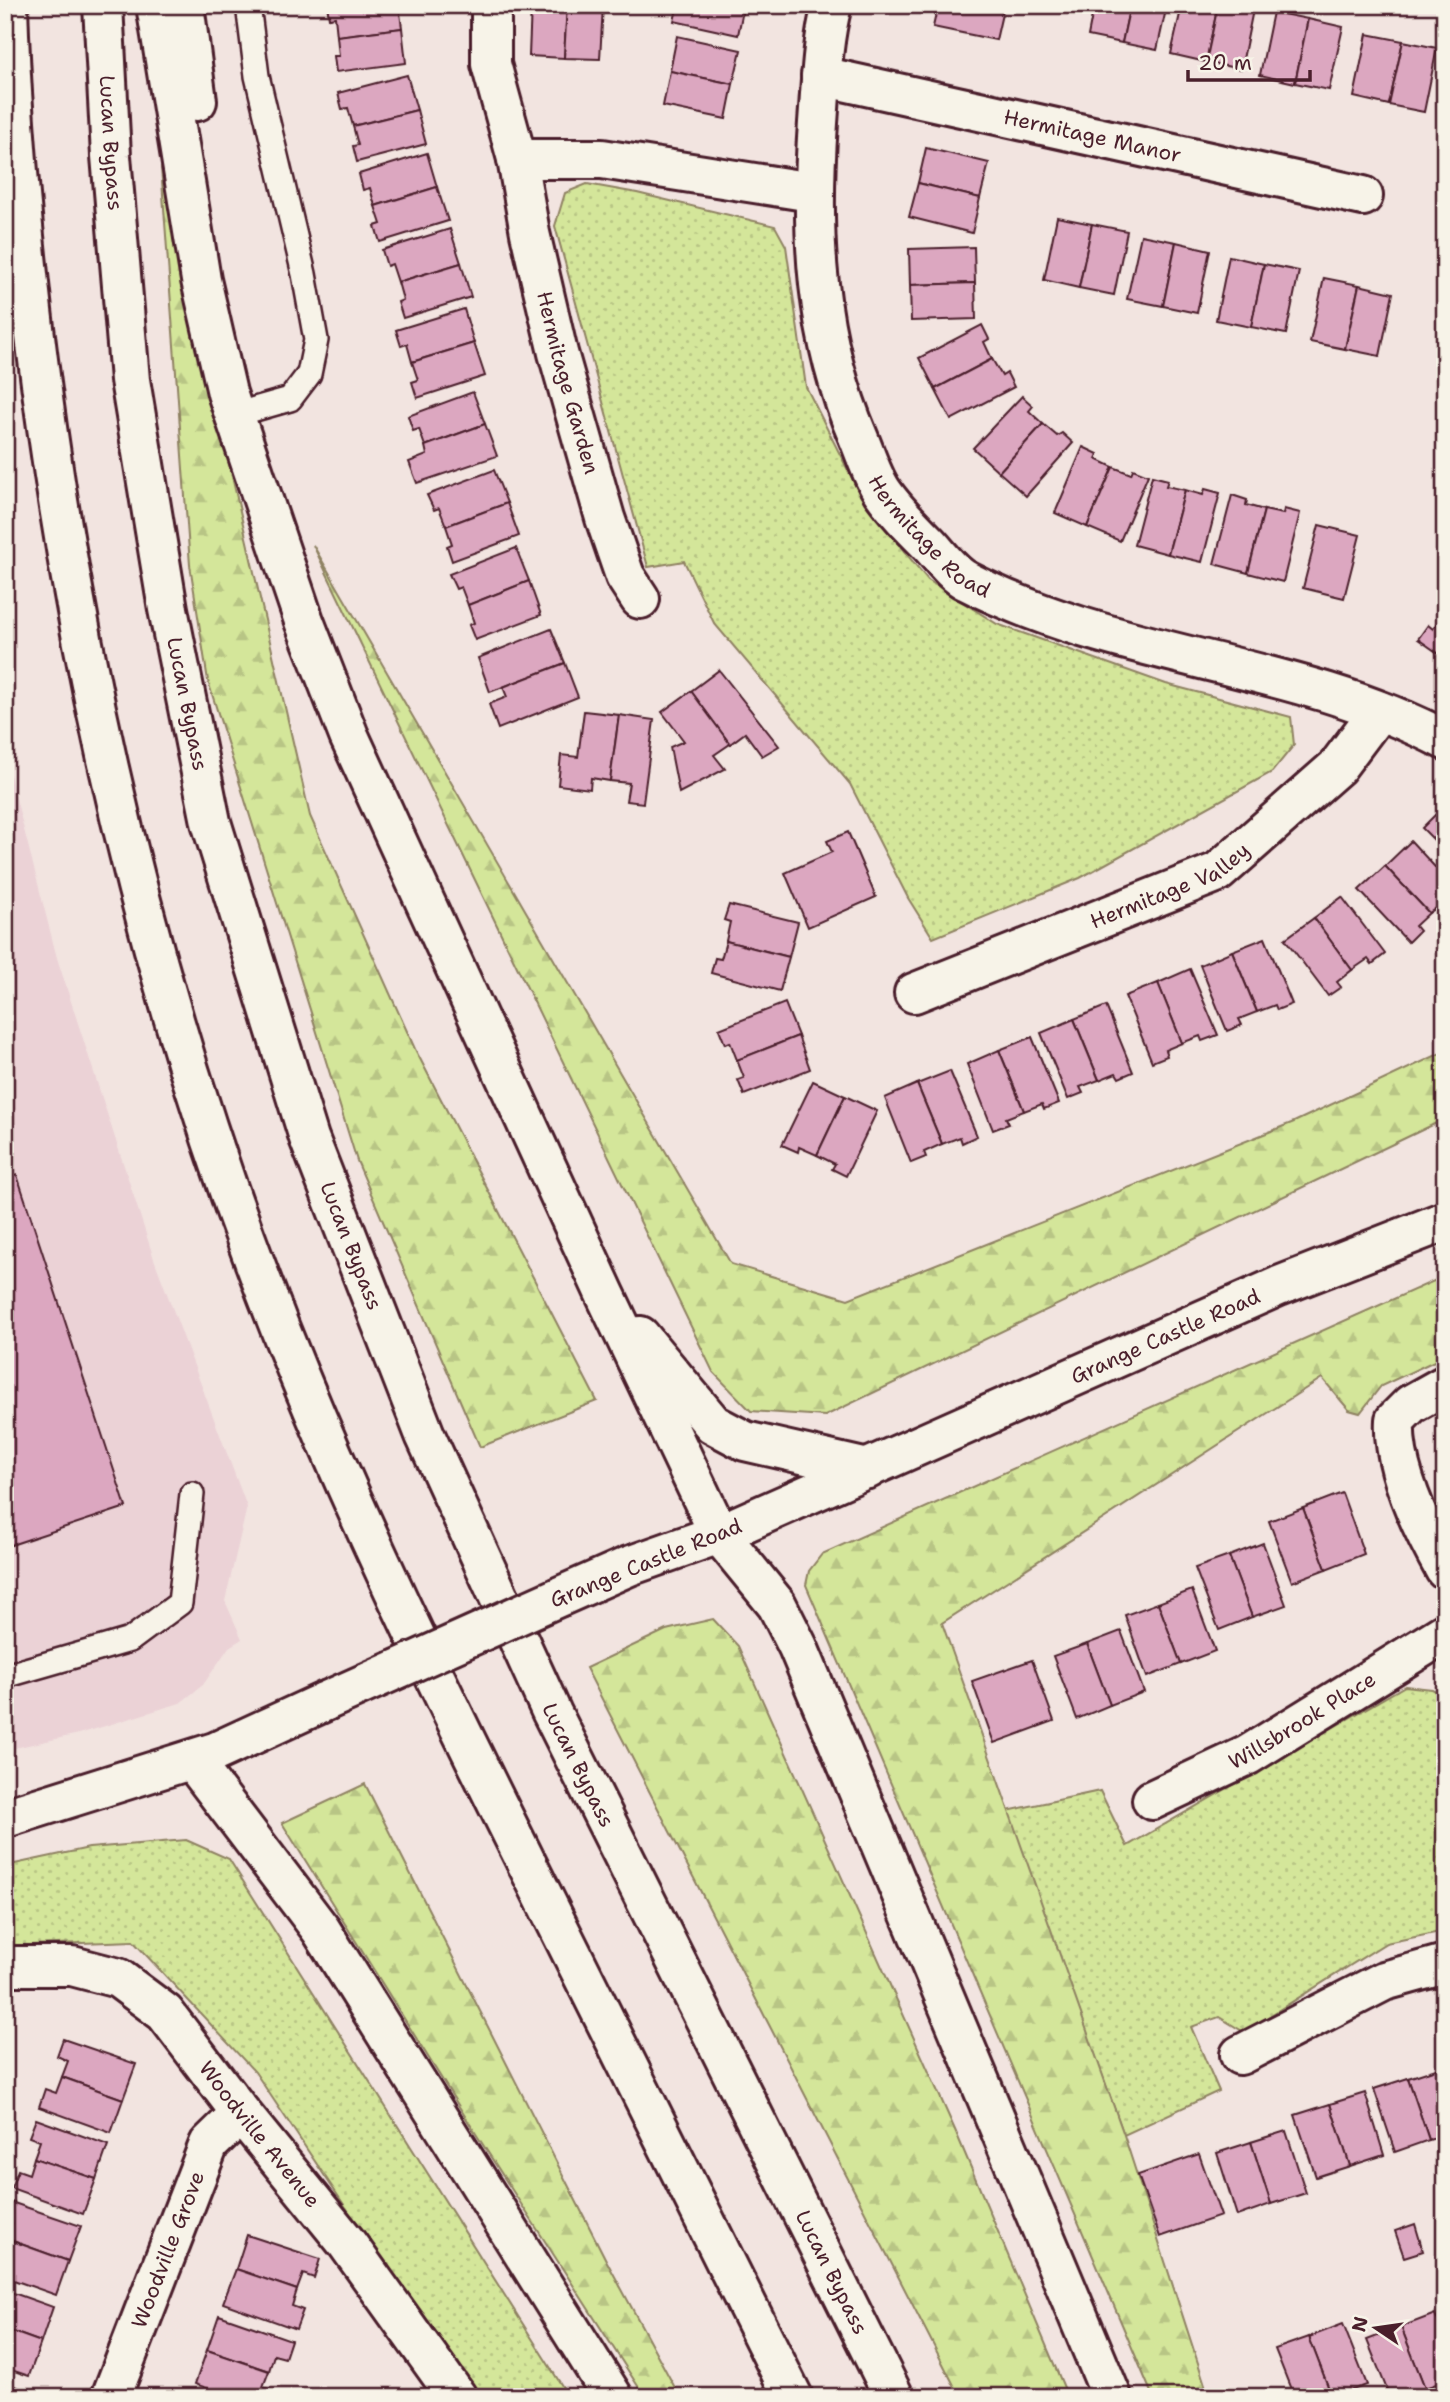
<svg xmlns="http://www.w3.org/2000/svg" width="1450" height="2402" font-family="'Shantell Sans',sans-serif">
  <defs>
    <pattern id="grass-dots" width="8" height="8" patternUnits="userSpaceOnUse" patternTransform="scale(1.75)"><rect width="8" height="8" fill="#d4e69a"/><path d="M2 2h.1M6 6h.1" fill="none" stroke="#b8c585" stroke-width="1.8" stroke-linecap="round"/></pattern>
    <pattern id="forest-firs" width="22" height="20" patternUnits="userSpaceOnUse" patternTransform="scale(1.75)"><rect width="22" height="20" fill="#d4e69a"/><path d="M5 1l3.5 6h-7zM16 11l3.5 6h-7z" fill="#b8c585"/></pattern>
  </defs>
  <rect width="100%" height="100%" fill="#f2e4e0"/>
  <filter id="ink" filterUnits="userSpaceOnUse"><feTurbulence type="fractalNoise" baseFrequency=".0143" numOctaves="2"/><feDisplacementMap in="SourceGraphic" scale="14" xChannelSelector="R" yChannelSelector="G"/><feConvolveMatrix kernelMatrix="1 2 1 2 8 2 1 2 1" color-interpolation-filters="sRGB"/></filter>
  <g filter="url(#ink)">
    <path fill="#ebd2d6" d="M10,775L57,958L154,1259L247,1507L225,1601L242,1639L229,1647L203,1685L180,1703L79,1734L5,1750V776Z"/>
    <g fill="url(#grass-dots)" stroke="#8f8262" stroke-width="2">
      <path d="M587,184L637,193L775,226L786,246L806,387L865,504L928,580L997,624L1166,684L1291,717L1294,745L1272,772L1080,878L933,938L908,898L850,784L714,623L684,561L648,567L555,226L565,193Z"/>
      <path d="M1405,1686L1432,1689L1445,1696V1931L1386,1943L1244,2032L1219,2017L1191,2027L1219,2091L1124,2135L1007,1811L1100,1791L1127,1846Z"/>
      <path d="M186,1840L229,1859L569,2397H473L255,2072L133,1941L5,1946V1866L89,1848Z"/>
    </g>
    <g fill="url(#forest-firs)" stroke="#8f8262" stroke-width="2">
      <path d="M161,167L310,816L415,1049L597,1401L480,1447L357,1161L208,681L190,565Z"/>
      <path d="M313,545L731,1264L848,1299L1294,1122L1445,1051V1119L825,1416L751,1411L713,1372Z"/>
      <path d="M1445,1276V1356L1381,1386L1360,1413L1349,1410L1322,1378L942,1623L1124,2135L1209,2397H1153L806,1585L809,1571L822,1554Z"/>
      <path d="M713,1619L738,1646L955,2130L1068,2397H960L586,1668L666,1630Z"/>
      <path d="M365,1784L606,2260L680,2397H645L478,2137L282,1823Z"/>
    </g>
    <g fill="#dca7c0" stroke="#4a1f2b" stroke-width="2">
      <path d="M327,5H399L402,28L337,36L335,17L329,18Z"/>
      <path d="M531,5H567L564,58L529,56Z"/>
      <path d="M567,5H603L600,59L564,58Z"/>
      <path d="M678,5H744L738,35L674,21Z"/>
      <path d="M938,5H1004L996,40L933,27Z"/>
      <path d="M1094,5H1130L1122,43L1088,36Z"/>
      <path d="M1130,5H1167L1157,50L1122,43Z"/>
      <path d="M1182,5H1218L1206,62L1171,54Z"/>
      <path d="M1218,5H1254L1241,69L1206,62Z"/>
      <path d="M1273,12L1308,19L1295,83L1260,75Z"/>
      <path d="M1308,19L1343,27L1329,90L1295,83Z"/>
      <path d="M402,28L406,63L336,72L334,56H339L337,36Z"/>
      <path d="M1367,34L1403,41L1389,105L1354,97Z"/>
      <path d="M677,36L741,50L733,84L670,71Z"/>
      <path d="M1403,41L1437,48L1424,112L1389,105Z"/>
      <path d="M670,71L733,84L726,119L663,106Z"/>
      <path d="M407,75L417,110L353,126L348,108L342,109L338,93Z"/>
      <path d="M417,110L426,144L357,162L353,146L358,145L353,126Z"/>
      <path d="M926,148L989,163L980,198L918,183Z"/>
      <path d="M427,153L437,187L375,206L370,188L363,190L359,174Z"/>
      <path d="M918,183L980,198L972,233L909,217Z"/>
      <path d="M437,187L448,221L380,242L375,226L381,224L375,206Z"/>
      <path d="M1057,217L1092,224L1079,288L1044,280Z"/>
      <path d="M1092,224L1127,231L1114,295L1079,288Z"/>
      <path d="M450,229L461,263L398,282L392,264L387,266L382,250Z"/>
      <path d="M1141,235L1176,242L1163,306L1127,299Z"/>
      <path d="M1176,242L1210,250L1197,313L1163,306Z"/>
      <path d="M974,247L975,283L910,285L909,249Z"/>
      <path d="M1229,256L1264,264L1251,327L1216,320Z"/>
      <path d="M461,263L471,297L403,318L398,302L403,300L398,282Z"/>
      <path d="M1264,264L1299,271L1286,334L1251,327Z"/>
      <path d="M1324,278L1359,285L1345,349L1310,342Z"/>
      <path d="M975,283L976,319L911,321L910,285Z"/>
      <path d="M1359,285L1393,293L1380,356L1345,349Z"/>
      <path d="M464,309L474,343L412,362L407,344L401,346L396,330Z"/>
      <path d="M982,325L989,339L984,342L992,359L935,389L919,358Z"/>
      <path d="M474,343L485,376L417,398L412,382L418,380L412,362Z"/>
      <path d="M992,359L1002,376L1007,373L1014,387L951,420L935,389Z"/>
      <path d="M473,392L485,424L425,446L419,429L413,431L408,416Z"/>
      <path d="M1022,396L1033,406L1029,411L1043,424L999,472L973,448Z"/>
      <path d="M485,424L497,456L417,483L409,462L427,455L425,446Z"/>
      <path d="M1043,424L1057,436L1062,433L1073,443L1026,496L999,472Z"/>
      <path d="M1083,447L1098,454L1096,459L1113,467L1087,527L1055,513Z"/>
      <path d="M1113,467L1131,474L1133,469L1148,475L1120,541L1087,527Z"/>
      <path d="M494,470L507,503L446,526L439,508L434,510L427,495Z"/>
      <path d="M1152,476L1168,480L1166,486L1185,490L1168,554L1134,545Z"/>
      <path d="M1205,489L1220,493L1202,562L1168,554L1185,490L1203,495Z"/>
      <path d="M1232,495L1247,500L1246,505L1264,510L1248,573L1214,564Z"/>
      <path d="M507,503L519,536L452,561L447,546L452,544L446,526Z"/>
      <path d="M1284,509L1300,513L1283,582L1248,573L1264,510L1283,514Z"/>
      <path d="M1319,525L1360,535L1344,598L1303,588Z"/>
      <path d="M516,548L529,581L468,605L461,587L456,589L449,574Z"/>
      <path d="M529,581L541,615L475,640L469,625L474,623L468,605Z"/>
      <path d="M1444,613L1445,614V658L1418,639L1428,625L1433,629Z"/>
      <path d="M551,629L565,663L490,692L478,658Z"/>
      <path d="M565,663L578,697L498,729L489,704L507,697L503,687Z"/>
      <path d="M719,670L779,746L762,756L745,733L730,744L691,691Z"/>
      <path d="M691,691L730,744L714,755L725,769L679,793L670,747L684,741L662,712Z"/>
      <path d="M584,711L619,715L610,781L591,778L590,789L558,785L561,755L578,757Z"/>
      <path d="M619,715L654,720L643,803L626,801L629,783L610,781Z"/>
      <path d="M1445,805V851L1422,828Z"/>
      <path d="M848,832L876,897L808,927L785,873L832,852L827,841Z"/>
      <path d="M1411,841L1445,878V902L1429,913L1385,866Z"/>
      <path d="M1385,866L1429,913L1415,926L1419,931L1408,942L1359,890Z"/>
      <path d="M1342,897L1385,954L1372,964L1368,959L1352,970L1314,918Z"/>
      <path d="M729,905L798,922L789,957L726,941L730,922L724,920Z"/>
      <path d="M1314,918L1352,970L1337,982L1341,987L1328,996L1285,939Z"/>
      <path d="M1265,938L1292,1004L1277,1010L1275,1005L1257,1012L1232,951Z"/>
      <path d="M726,941L789,957L780,991L711,973L715,958L721,959Z"/>
      <path d="M1232,951L1257,1012L1239,1019L1242,1025L1227,1031L1200,965Z"/>
      <path d="M1190,969L1218,1035L1202,1041L1200,1036L1182,1043L1158,983Z"/>
      <path d="M1158,983L1182,1043L1165,1050L1167,1056L1152,1062L1125,996Z"/>
      <path d="M785,1003L798,1036L737,1060L730,1042L725,1044L719,1029Z"/>
      <path d="M1106,1006L1133,1072L1119,1078L1116,1073L1099,1080L1074,1019Z"/>
      <path d="M1074,1019L1099,1080L1080,1087L1083,1093L1068,1099L1041,1033Z"/>
      <path d="M798,1036L810,1069L744,1095L738,1080L744,1078L737,1060Z"/>
      <path d="M1032,1037L1059,1103L1044,1109L1042,1104L1024,1111L999,1050Z"/>
      <path d="M999,1050L1024,1111L1006,1118L1009,1124L993,1130L967,1064Z"/>
      <path d="M950,1071L977,1136L962,1143L960,1137L942,1144L917,1084Z"/>
      <path d="M813,1081L845,1096L817,1155L799,1147L798,1152L782,1145Z"/>
      <path d="M917,1084L942,1144L924,1152L926,1157L911,1163L885,1098Z"/>
      <path d="M845,1096L877,1111L846,1176L832,1169L835,1164L817,1155Z"/>
      <path d="M17,1175L126,1507L5,1547V1179Z"/>
      <path d="M1342,1493L1364,1554L1326,1569L1303,1508Z"/>
      <path d="M1303,1508L1326,1569L1292,1582L1269,1521Z"/>
      <path d="M1263,1543L1286,1605L1252,1617L1229,1556Z"/>
      <path d="M1229,1556L1252,1617L1219,1630L1195,1568Z"/>
      <path d="M1192,1590L1215,1651L1181,1664L1158,1603Z"/>
      <path d="M1158,1603L1181,1664L1147,1677L1125,1615Z"/>
      <path d="M1121,1631L1144,1692L1110,1705L1087,1644Z"/>
      <path d="M1087,1644L1110,1705L1077,1719L1053,1656Z"/>
      <path d="M1032,1660L1054,1721L994,1743L972,1681Z"/>
      <path d="M63,2039L136,2064L123,2099L62,2077L68,2061L57,2056Z"/>
      <path d="M1442,2067L1445,2135L1429,2140L1408,2078Z"/>
      <path d="M62,2077L123,2099L111,2133L39,2107L45,2089L56,2093Z"/>
      <path d="M1408,2078L1429,2140L1395,2152L1374,2089Z"/>
      <path d="M1365,2093L1384,2155L1350,2166L1330,2104Z"/>
      <path d="M1330,2104L1350,2166L1316,2177L1295,2115Z"/>
      <path d="M36,2119L108,2145L96,2179L34,2158L40,2141L29,2137Z"/>
      <path d="M1286,2131L1306,2193L1271,2204L1251,2142Z"/>
      <path d="M1251,2142L1271,2204L1237,2216L1217,2153Z"/>
      <path d="M1199,2154L1221,2216L1160,2237L1138,2175Z"/>
      <path d="M34,2158L96,2179L83,2214L11,2188L18,2170L29,2174Z"/>
      <path d="M8,2201L81,2226L68,2261L7,2239L12,2223L5,2220Z"/>
      <path d="M1415,2224L1423,2251L1404,2257L1395,2231Z"/>
      <path d="M247,2235L320,2259L314,2278L303,2274L297,2290L236,2269Z"/>
      <path d="M7,2239L68,2261L56,2295L5,2277Z"/>
      <path d="M236,2269L297,2290L292,2306L303,2310L296,2329L223,2303Z"/>
      <path d="M5,2290L53,2307L41,2342L5,2329Z"/>
      <path d="M1435,2314L1445,2339V2381L1425,2388L1401,2327Z"/>
      <path d="M219,2315L291,2340L285,2358L274,2355L269,2371L207,2350Z"/>
      <path d="M1343,2324L1367,2385L1332,2397L1309,2337Z"/>
      <path d="M1401,2327L1425,2388L1404,2397H1390L1367,2340Z"/>
      <path d="M5,2329L41,2342L29,2376L5,2368Z"/>
      <path d="M1309,2337L1332,2397H1294L1275,2349Z"/>
      <path d="M207,2350L269,2371L263,2387L274,2391L272,2397H232L195,2384Z"/>
      <path d="M5,2383L23,2389L20,2397H5Z"/>
    </g>
    <g fill="none" stroke-linecap="round" stroke-linejoin="round">
      <g stroke="#4a1f2b" stroke-width="28">
        <g id="service">
          <path d="M248,5L257,76L304,274L316,340L309,374L290,399L248,411"/>
          <path d="M5,1676L130,1640L180,1603L192,1494"/>
        </g>
      </g>
      <g stroke="#4a1f2b" stroke-width="44">
        <g id="minor">
          <path id="s1" d="M491,5V64L517,159L530,233L558,353L605,518L625,576L640,599"/>
          <path id="s2" d="M832,5C822,43 821,84 818,123C810,233 815,337 859,439C866,456 872,476 882,491C895,510 911,526 927,542C939,554 952,574 967,581C1117,659 1295,661 1445,740"/>
          <path id="s3" d="M821,76L1363,196"/>
          <path d="M517,159H602L812,192"/>
          <path id="s4" d="M914,993L1218,872L1337,767L1379,711"/>
          <path d="M1445,1385L1411,1404L1395,1420C1392,1467 1422,1529 1445,1570"/>
          <path id="s5" d="M1152,1800L1248,1755L1445,1633"/>
          <path id="s6" d="M5,1966H72L118,1978L165,2013L241,2113L346,2242L457,2397"/>
          <path d="M1240,2055L1384,1981L1445,1964"/>
          <path id="s7" d="M111,2397L209,2144L241,2113"/>
        </g>
      </g>
      <g stroke="#4a1f2b" stroke-width="44">
        <g id="secondary">
          <path id="s8" d="M561,1596L629,1566L719,1534L1279,1286L1445,1221"/>
          <path d="M5,1818L215,1752L326,1701"/>
        </g>
      </g>
      <g stroke="#4a1f2b" stroke-width="44">
        <g id="trunk">
          <path d="M8,5C11,116 22,227 35,336C78,690 162,1043 298,1373C371,1551 456,1722 542,1894C626,2061 709,2229 793,2397"/>
          <path id="s9" d="M103,5L111,156L130,380L168,609L211,822L309,1138L425,1435L552,1713L894,2397"/>
          <path d="M156,5L201,280L227,393L304,621L349,736L605,1294L719,1534L777,1605L798,1647L1112,2397"/>
          <path d="M184,5L197,101"/>
          <path d="M640,1336L713,1424L745,1441L868,1469"/>
          <path d="M192,1760L321,1930L613,2397"/>
        </g>
      </g>
      <use href="#service" stroke="#f7f3e8" stroke-width="23"/>
      <use href="#minor" stroke="#f7f3e8" stroke-width="38"/>
      <use href="#secondary" stroke="#f7f3e8" stroke-width="38"/>
      <use href="#trunk" stroke="#f7f3e8" stroke-width="38"/>
      <g stroke="#4a1f2b" stroke-width="44" stroke-linecap="butt">
        <path id="secondary-bridge" d="M326,1701L561,1596"/>
      </g>
      <use href="#secondary-bridge" stroke="#f7f3e8" stroke-width="38"/>
    </g>
  </g>
  <g text-anchor="middle" dominant-baseline="central" stroke-width="7" stroke-linejoin="round" paint-order="stroke">
    <g font-size="21" fill="#4a1f2b" stroke="#f7f3e8">
      <text stroke="none"><textPath href="#s3" startOffset="278">Hermitage Manor</textPath></text>
      <text stroke="none"><textPath href="#s9" startOffset="138">Lucan Bypass</textPath></text>
      <text stroke="none"><textPath href="#s1" startOffset="387">Hermitage Garden</textPath></text>
      <text stroke="none"><textPath href="#s2" startOffset="564">Hermitage Road</textPath></text>
      <text stroke="none"><textPath href="#s9" startOffset="705">Lucan Bypass</textPath></text>
      <text stroke="none"><textPath href="#s4" startOffset="278">Hermitage Valley</textPath></text>
      <text stroke="none"><textPath href="#s9" startOffset="1272">Lucan Bypass</textPath></text>
      <text stroke="none"><textPath href="#s8" startOffset="658">Grange Castle Road</textPath></text>
      <text transform="translate(646 1563) rotate(-22)">Grange Castle Road</text>
      <text stroke="none"><textPath href="#s5" startOffset="170">Willsbrook Place</textPath></text>
      <text stroke="none"><textPath href="#s9" startOffset="1839">Lucan Bypass</textPath></text>
      <text stroke="none"><textPath href="#s6" startOffset="327">Woodville Avenue</textPath></text>
      <text stroke="none"><textPath href="#s7" startOffset="158">Woodville Grove</textPath></text>
      <text stroke="none"><textPath href="#s9" startOffset="2406">Lucan Bypass</textPath></text>
    </g>
  </g>
  <rect width="1450" height="2402" fill="none" stroke="#f7f3e8" stroke-width="28"/>
  <rect x="14" y="14" width="1422" height="2374" fill="none" stroke="#4a1f2b" stroke-width="2.5" filter="url(#ink)"/>
  <g transform="translate(1376 2328) rotate(283)" stroke="#f7f3e8" stroke-width="5" paint-order="stroke">
  <path d="M0-5L12 26L0 18L-12 26Z" fill="#4a1f2b"/>
  <text y="-10" font-size="19" font-weight="bold" text-anchor="middle" fill="#4a1f2b">N</text>
  </g>
  <path d="M1188 70v10h122v-10" fill="none" stroke="#4a1f2b" stroke-width="3.5"/>
  <text x="1198" y="70" font-size="21" fill="#4a1f2b" stroke="#f7f3e8" stroke-width="5" paint-order="stroke">20 m</text>
</svg>
